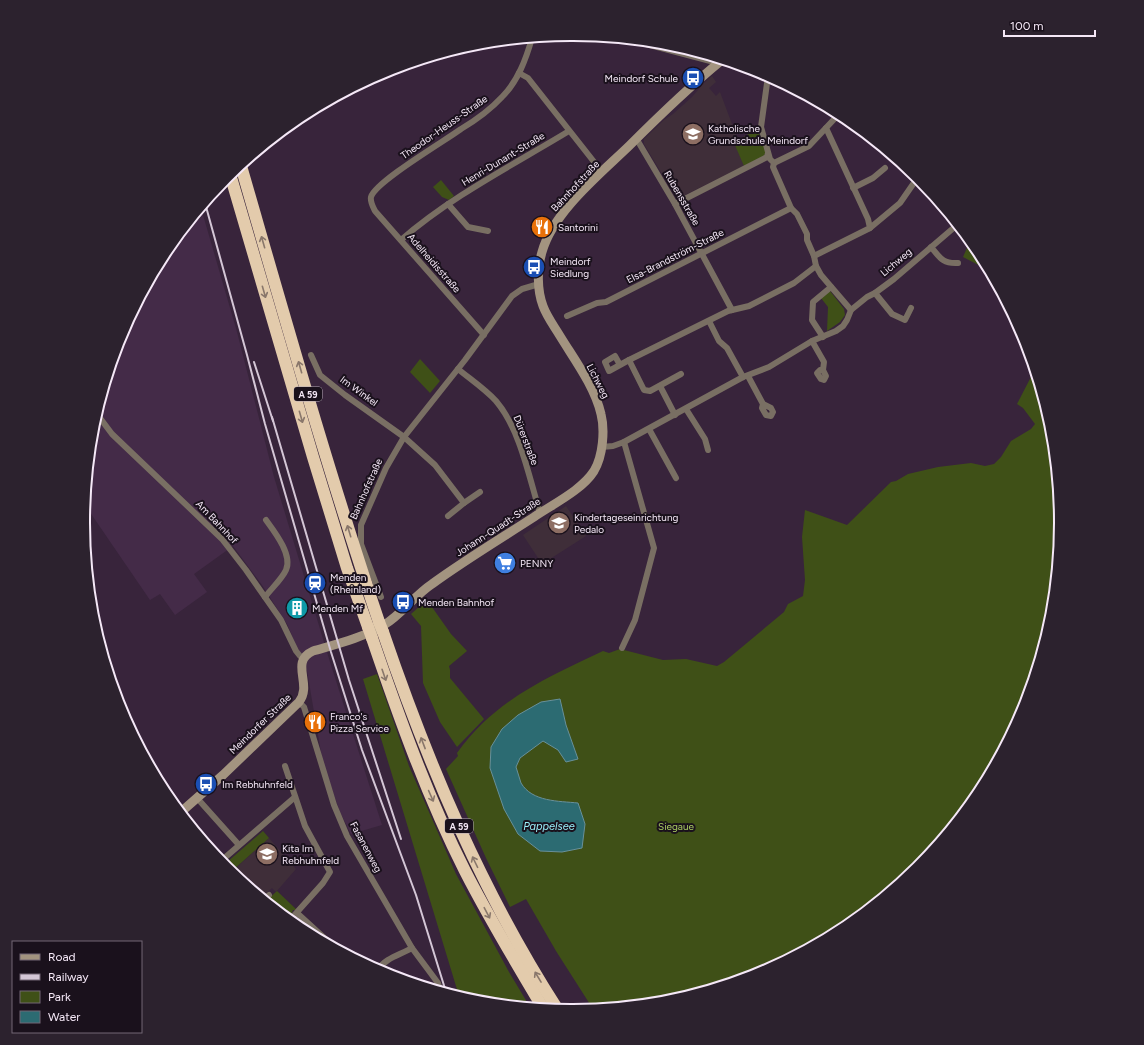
<svg xmlns="http://www.w3.org/2000/svg" width="1144" height="1045" font-family="Figtree,sans-serif">
  <rect width="100%" height="100%" fill="#38243b"/>
  <path fill="#442b48" d="M201,208L237,332L274,477L330,662L382,825L351,834L340,812L323,764L307,671L287,624L262,585L233,546L194,574L207,592L175,615L160,594L150,600L85,505L93,427L121,335L166,251Z"/>
  <g fill="#3f2e39">
    <path d="M712,76L716,82L709,88L716,96L720,92L738,140L757,129L764,156L677,199L644,144V139L664,120L673,114L692,97L704,83Z"/>
    <path d="M566,506L586,536L542,564L523,535Z"/>
    <path d="M269,838L296,869L276,892L272,888L262,897L259,894L261,892L250,879L247,881L236,868Z"/>
  </g>
  <g fill="#3f5017">
    <path d="M757,129L766,151L764,156L744,166L734,143Z"/>
    <path d="M441,180L454,196L449,200L442,197L433,187Z"/>
    <path d="M970,241L978,251L988,270L963,257Z"/>
    <path d="M830,291L844,309L845,315L840,322L827,331L828,307L821,298Z"/>
    <path d="M420,359L440,381L430,393L410,372Z"/>
    <path d="M1033,373L1035,374L1051,427L1060,523L1051,618L1023,710L978,794L917,868L843,929L759,974L667,1002L593,1009L556,951L526,899L510,907L486,858L446,769L458,756L457,753C495,700 546,678 603,651L609,653L620,649L663,660L686,659L717,666L724,662L784,612L788,604L803,596L805,580L802,537L805,510L847,525L891,482L896,481L908,474L938,467L971,463L985,466L994,464L1001,457L1011,441L1031,429L1035,424L1023,408L1017,404Z"/>
    <path d="M427,600L451,634L467,651L449,666L450,670V678L484,719L457,747L440,722L423,683L421,626L411,614Z"/>
    <path d="M377,674L409,766L456,874L509,972L530,1007L476,1002L459,996L363,679Z"/>
    <path d="M263,831L269,838L232,871L226,863Z"/>
    <path d="M277,891L297,910H293L289,919L266,901Z"/>
  </g>
  <path fill="#2c6b72" stroke="#68909a" d="M560,699L566,725L578,759L566,762L558,750L543,741L520,758L516,767C518,772 519,778 521,783C532,802 559,801 578,803L585,824L582,848L562,852L540,851L518,834L504,809L490,768L491,747L502,729L518,715L541,702Z"/>
  <g fill="none" stroke-linecap="round" stroke-linejoin="round">
    <g stroke="#796f63" stroke-width="6">
      <path d="M627,39L718,63"/>
      <path d="M519,73L528,78L602,172"/>
      <path d="M768,76L761,127L770,159L774,163L773,167L791,208L797,214L807,234V240L814,256L816,266L821,275L851,310"/>
      <path d="M636,138L675,204L732,310"/>
      <path d="M774,163L809,146L839,114"/>
      <path d="M853,188L873,178L885,168"/>
      <path d="M448,204L468,227L488,231"/>
      <path d="M675,204L767,157L768,153"/>
      <path d="M870,228L900,203L918,177"/>
      <path d="M401,240C450,197 513,165 569,131"/>
      <path d="M931,247C940,258 943,264 958,263"/>
      <path d="M814,256L870,228L868,219L826,128"/>
      <path d="M875,293L892,314L905,320L911,308"/>
      <path d="M567,316L597,303L606,302L791,208"/>
      <path d="M709,321L719,341L727,348L743,377"/>
      <path d="M484,335L375,211C373,207 370,202 371,197C375,182 446,140 461,129C476,120 490,110 502,97C518,81 526,59 532,38"/>
      <path d="M823,337L812,320L813,302L831,287"/>
      <path d="M812,341L824,362L823,370H820L817,373L821,379L824,380L826,376L823,370"/>
      <path d="M311,355L320,375L345,395L404,437L435,465L464,503L480,492"/>
      <path d="M620,365L615,356L605,362L609,371L629,360"/>
      <path d="M458,369C470,379 485,389 496,401C520,429 529,477 540,513"/>
      <path d="M681,374L650,391L644,390L629,360L728,311L749,306L794,283L816,266"/>
      <path d="M748,376L763,404L762,408L766,415L771,416L773,412L771,408L763,404"/>
      <path d="M660,386L675,415"/>
      <path d="M686,409L705,439L708,450"/>
      <path d="M97,414L112,434L222,539L246,570L281,620L296,651L300,656L304,658"/>
      <path d="M649,429L676,478"/>
      <path d="M602,447L613,446L624,442L743,377L769,367L812,341L836,331L843,326L847,320L851,310L867,297L875,293L894,279L957,225"/>
      <path d="M448,516L464,503"/>
      <path d="M265,597C271,589 282,579 286,570C293,555 274,531 266,520"/>
      <path d="M381,597L361,544V525L386,468L404,437L465,360L512,296L522,289L539,284"/>
      <path d="M622,648L635,620L654,548L624,442"/>
      <path d="M299,702L304,707L334,805L347,836L412,948L438,983L440,990"/>
      <path d="M285,766L305,826L330,872L323,883L290,920"/>
      <path d="M197,798L239,845"/>
      <path d="M221,861L295,797"/>
      <path d="M222,863L228,869"/>
      <path d="M264,899L269,895"/>
      <path d="M297,913L332,945"/>
      <path d="M378,970C385,958 400,955 412,948"/>
    </g>
    <path stroke="#a39480" stroke-width="9" d="M181,812L223,775L299,702C313,684 289,662 313,651C337,644 362,638 384,625C402,614 414,596 432,584C465,560 500,539 534,517C553,504 582,490 594,471C603,456 605,430 601,414C595,387 574,359 560,336C554,326 547,317 543,306C537,290 537,269 542,252C553,212 600,174 629,146C659,116 689,87 722,60"/>
    <g stroke="#e3cbac" stroke-width="12">
      <path d="M241,166C285,318 328,471 379,622"/>
      <path d="M230,174L313,457L347,568L368,627"/>
      <path d="M383,632C428,764 482,892 558,1010"/>
      <path d="M372,638C399,717 427,796 465,871C489,918 516,963 543,1008"/>
    </g>
    <g stroke="#d4c6d6" stroke-width="2">
      <path d="M205,203L247,355L265,424L331,652L362,750L416,895L446,992"/>
      <path d="M254,362L273,421"/>
      <path d="M272,417L349,680L401,839"/>
    </g>
    <g stroke="#e3cbac" stroke-width="12">
      <path d="M379,622L383,632"/>
      <path d="M368,627L372,638"/>
    </g>
  </g>
  <defs><path id="oneway-shaft" d="M-6 0H5M1.5-3L5.5 0L1.5 3" fill="none" stroke-width="1.6" stroke-linecap="round" stroke-linejoin="round"/></defs>
  <g stroke="#89776b">
    <use href="#oneway-shaft" transform="translate(263 242) rotate(-106)"/>
    <use href="#oneway-shaft" transform="translate(264 292) rotate(74)"/>
    <use href="#oneway-shaft" transform="translate(300 367) rotate(-106)"/>
    <use href="#oneway-shaft" transform="translate(301 417) rotate(74)"/>
    <use href="#oneway-shaft" transform="translate(349 531) rotate(-107)"/>
    <use href="#oneway-shaft" transform="translate(384 675) rotate(71)"/>
    <use href="#oneway-shaft" transform="translate(423 743) rotate(-111)"/>
    <use href="#oneway-shaft" transform="translate(431 796) rotate(66)"/>
    <use href="#oneway-shaft" transform="translate(475 862) rotate(-116)"/>
    <use href="#oneway-shaft" transform="translate(487 913) rotate(62)"/>
    <use href="#oneway-shaft" transform="translate(538 977) rotate(-121)"/>
  </g>
  <defs>
    <g id="bus-disc" transform="scale(1.15)"><circle r="9.5" fill="#1a4fb4" stroke="#1a111c"/><path d="M-5-6H5V4H4V6H2V4H-2V6H-4V4H-5ZM-3.5-4V0h7V-4ZM-3.5 1.2v1.5H-2V1.2ZM2 1.2v1.5H3.5V1.2Z" fill="#fff"/></g>
    <g id="school-disc" transform="scale(1.15)"><circle r="9.5" fill="#8d6e63" stroke="#1a111c"/><path d="M0-5L7-2L0 1L-7-2ZM-4 1L0 2.5L4 1V4Q0 6-4 4Z" fill="#fff"/></g>
    <g id="restaurant-disc" transform="scale(1.15)"><circle r="9.5" fill="#e8710a" stroke="#1a111c"/><path d="M-5-6h1v4h1v-4h1v4h1v-4h1v5L-1.5 .5V6h-2V.5L-5-1ZM5-6V6H3V1.5H1.5Q1.5-4 5-6Z" fill="#fff"/></g>
    <g id="supermarket-disc" transform="scale(1.15)"><circle r="9.5" fill="#3f7fe0" stroke="#1a111c"/><path d="M-6-5.5h2.5l.6 2H6L4.5 2H-2.5L-4.4-4H-6ZM-1.5 3.2a1.3 1.3 0 1 0 .1 0ZM3 3.2a1.3 1.3 0 1 0 .1 0Z" fill="#fff"/></g>
    <g id="station-disc" transform="scale(1.15)"><circle r="9.5" fill="#1a4fb4" stroke="#1a111c"/><path d="M-3-6H3Q5-6 5-4V2Q5 4 3 4L4.5 6H3L1.5 4h-3L-3 6H-4.5L-3 4Q-5 4-5 2V-4Q-5-6-3-6ZM-3.5-4v3h7v-3ZM-3.5 1v1.5H-2V1ZM2 1v1.5H3.5V1Z" fill="#fff"/></g>
    <g id="building-disc" transform="scale(1.15)"><circle r="9.5" fill="#0f9aa8" stroke="#1a111c"/><path d="M-4-6H4V6H1V3H-1V6H-4ZM-2.5-4.3h1.7v1.8h-1.7ZM.8-4.3h1.7v1.8H.8ZM-2.5-1h1.7V.8h-1.7ZM.8-1h1.7V.8H.8Z" fill="#fff"/></g>
  </defs>
  <g fill-rule="evenodd">
    <use href="#bus-disc" x="693" y="78"/>
    <use href="#school-disc" x="693" y="134"/>
    <use href="#restaurant-disc" x="542" y="227"/>
    <use href="#bus-disc" x="534" y="267"/>
    <use href="#school-disc" x="559" y="523"/>
    <use href="#supermarket-disc" x="505" y="563"/>
    <use href="#station-disc" x="315" y="583"/>
    <use href="#bus-disc" x="403" y="602"/>
    <use href="#building-disc" x="297" y="608"/>
    <use href="#restaurant-disc" x="315" y="722"/>
    <use href="#bus-disc" x="206" y="784"/>
    <use href="#school-disc" x="267" y="854"/>
  </g>
  <g text-anchor="middle" dominant-baseline="central" stroke-width="4" stroke-linejoin="round" paint-order="stroke">
    <g fill="#1a111c" stroke="#b3a8b5" stroke-width="1">
      <rect x="294" y="387" width="28" height="14" rx="3"/>
      <rect x="445" y="819" width="28" height="14" rx="3"/>
    </g>
    <g font-size="9" font-weight="bold" fill="#f5e8f7">
      <text x="308" y="394">A 59</text>
      <text x="459" y="826">A 59</text>
    </g>
    <g font-size="10" fill="#f5e8f7" stroke="#1a111c" text-anchor="start">
      <text x="678" y="78" text-anchor="end">Meindorf Schule</text>
      <text x="708" y="128">Katholische<tspan x="708" dy="12">Grundschule Meindorf</tspan></text>
      <text x="558" y="227">Santorini</text>
      <text x="550" y="261">Meindorf<tspan x="550" dy="12">Siedlung</tspan></text>
      <text x="574" y="517">Kindertageseinrichtung<tspan x="574" dy="12">Pedalo</tspan></text>
      <text x="520" y="563">PENNY</text>
      <text x="330" y="577">Menden<tspan x="330" dy="12">(Rheinland)</tspan></text>
      <text x="418" y="602">Menden Bahnhof</text>
      <text x="312" y="608">Menden Mf</text>
      <text x="330" y="716">Franco's<tspan x="330" dy="12">Pizza Service</tspan></text>
      <text x="222" y="784">Im Rebhuhnfeld</text>
      <text x="282" y="848">Kita Im<tspan x="282" dy="12">Rebhuhnfeld</tspan></text>
    </g>
    <g font-size="10" fill="#f5e8f7" stroke="#1a111c">
      <text transform="translate(444 127) rotate(-35)">Theodor-Heuss-Straße</text>
      <text transform="translate(503 159) rotate(-31)">Henri-Dunant-Straße</text>
      <text transform="translate(575 186) rotate(-47)">Bahnhofstraße</text>
      <text transform="translate(682 198) rotate(60)">Rubensstraße</text>
      <text transform="translate(675 256) rotate(-27)">Elsa-Brandström-Straße</text>
      <text transform="translate(896 262) rotate(-40)">Lichweg</text>
      <text transform="translate(434 263) rotate(49)">Adelheidisstraße</text>
      <text transform="translate(598 381) rotate(63)">Lichweg</text>
      <text transform="translate(359 391) rotate(36)">Im Winkel</text>
      <text transform="translate(526 440) rotate(69)">Dürerstraße</text>
      <text transform="translate(366 489) rotate(-66)">Bahnhofstraße</text>
      <text transform="translate(217 522) rotate(46)">Am Bahnhof</text>
      <text transform="translate(498 527) rotate(-33)">Johann-Quadt-Straße</text>
      <text transform="translate(260 724) rotate(-44)">Meindorfer Straße</text>
      <text transform="translate(366 847) rotate(62)">Fasanenweg</text>
    </g>
    <g font-size="10" fill="#abcd64" stroke="#1a111c">
      <text x="676" y="826">Siegaue</text>
    </g>
    <g font-size="11" font-style="italic" fill="#99eef8" stroke="#1a111c">
      <text x="549" y="826">Pappelsee</text>
    </g>
  </g>
  <path d="M0 0H1144V1045H0ZM571 41H573A481 481 0 0 1 1054 522V523A481 481 0 0 1 573 1004H571A481 481 0 0 1 90 523V522A481 481 0 0 1 571 41Z" fill="#2c222e" fill-rule="evenodd"/>
  <path fill="none" stroke="#f5e8f7" stroke-width="2" d="M571 41H573A481 481 0 0 1 1054 522V523A481 481 0 0 1 573 1004H571A481 481 0 0 1 90 523V522A481 481 0 0 1 571 41Z"/>
  <rect x="12" y="941" width="130" height="92" fill="#1a111c" stroke="#726774"/>
  <rect x="20" y="954" width="20" height="6" fill="#a39480" stroke="#726774"/>
  <text x="48" y="961" font-size="12" fill="#f5e8f7">Road</text>
  <rect x="20" y="974" width="20" height="6" fill="#d4c6d6" stroke="#726774"/>
  <text x="48" y="981" font-size="12" fill="#f5e8f7">Railway</text>
  <rect x="20" y="991" width="20" height="12" fill="#3f5017" stroke="#726774"/>
  <text x="48" y="1001" font-size="12" fill="#f5e8f7">Park</text>
  <rect x="20" y="1011" width="20" height="12" fill="#2c6b72" stroke="#726774"/>
  <text x="48" y="1021" font-size="12" fill="#f5e8f7">Water</text>
  <path d="M1004 30v6h91v-6" fill="none" stroke="#f5e8f7" stroke-width="2"/>
  <text x="1010" y="30" font-size="12" fill="#f5e8f7" stroke="#1a111c" stroke-width="3" paint-order="stroke">100 m</text>
</svg>
